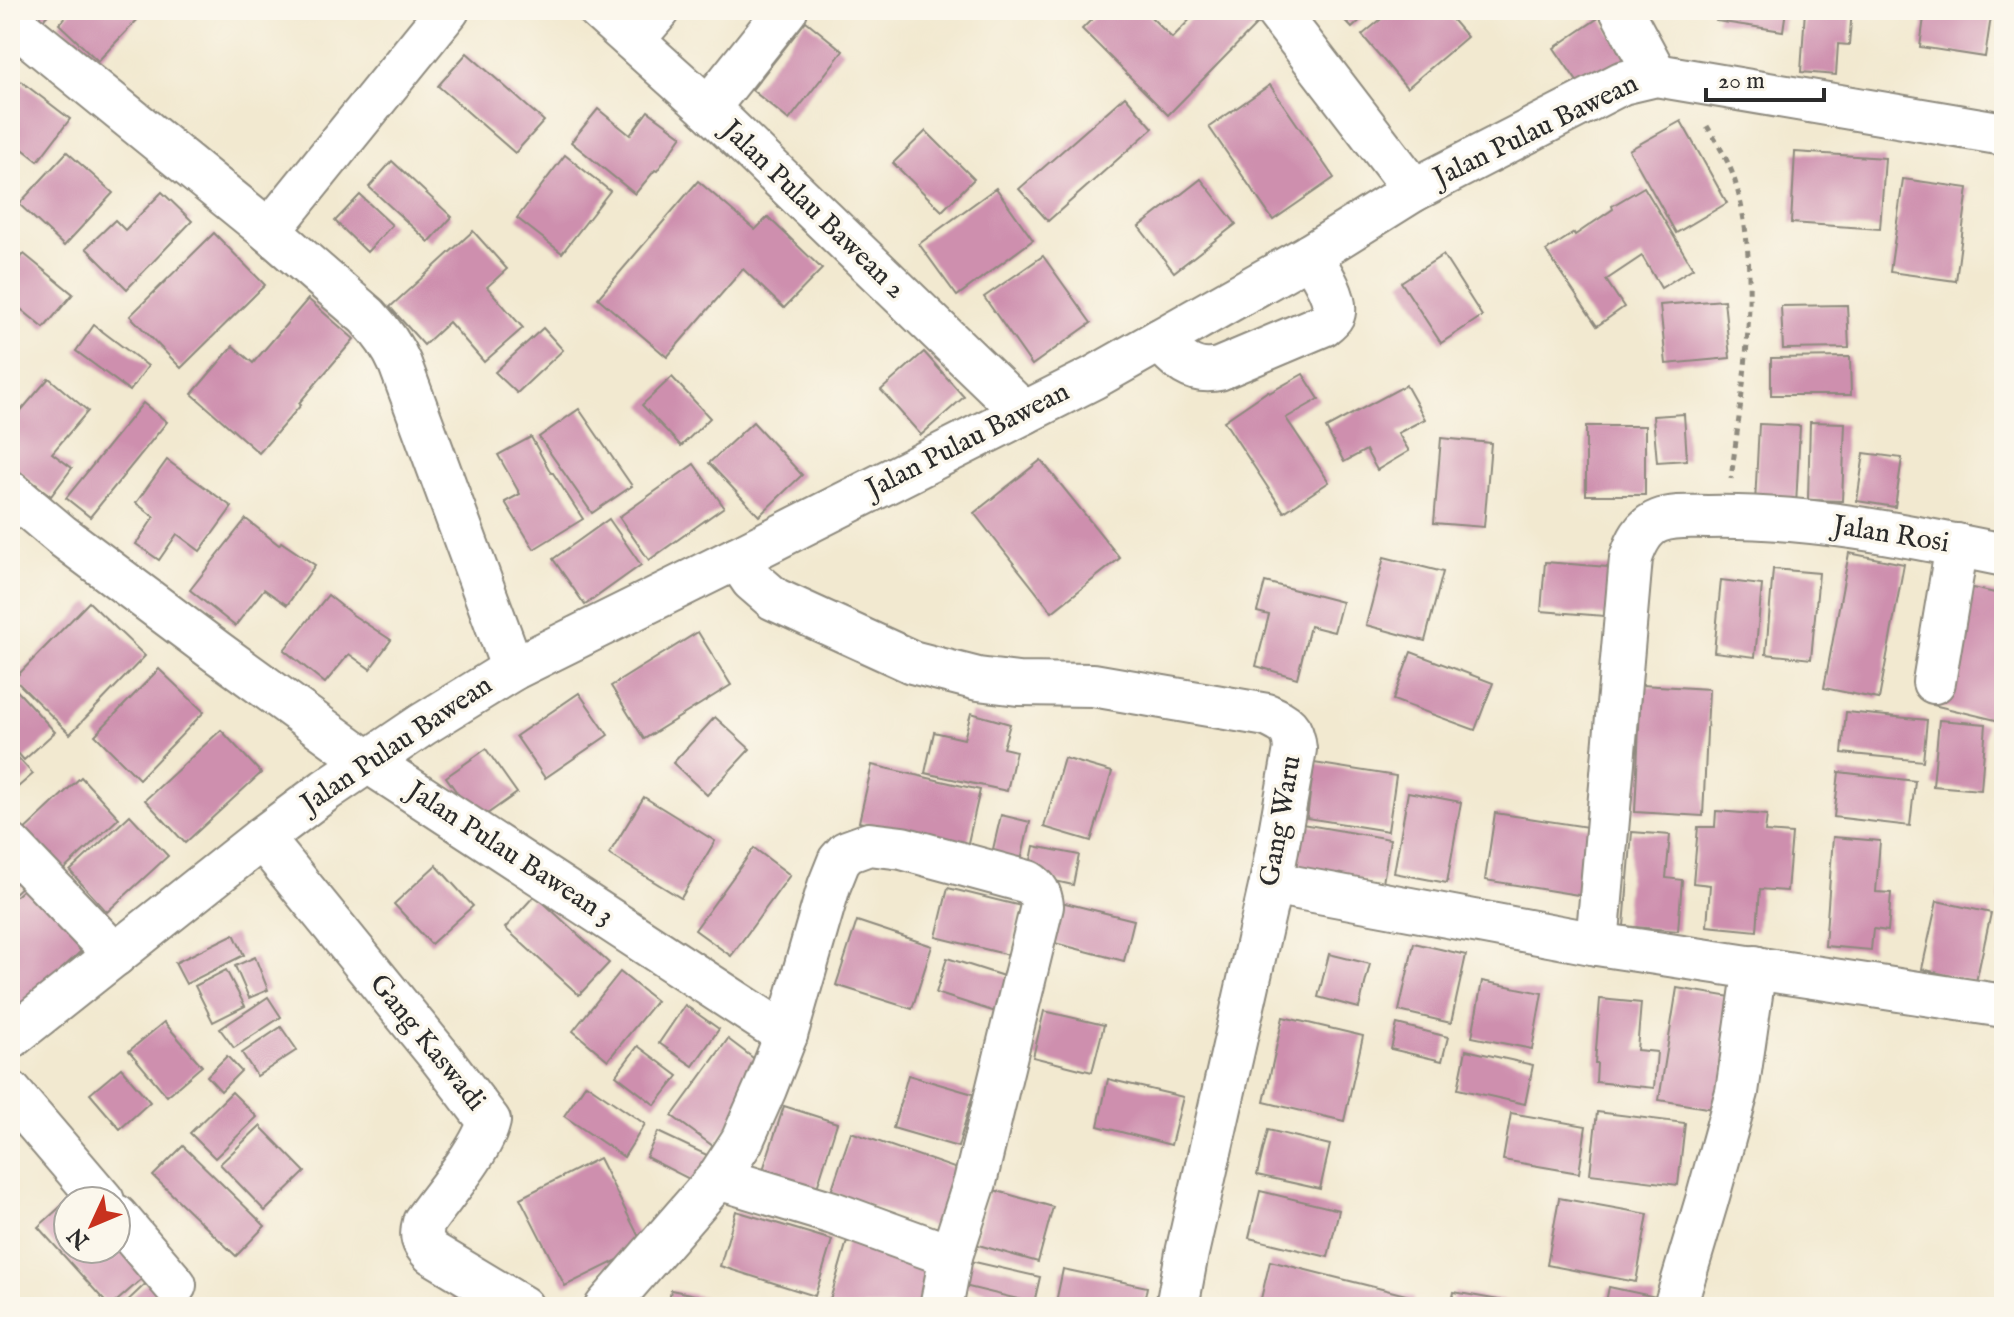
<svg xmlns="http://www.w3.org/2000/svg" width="2014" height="1317" font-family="'IM FELL English',serif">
  <rect width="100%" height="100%" fill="#fbf7ec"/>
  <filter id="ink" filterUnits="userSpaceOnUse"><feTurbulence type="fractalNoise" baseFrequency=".0125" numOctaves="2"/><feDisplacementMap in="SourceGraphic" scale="16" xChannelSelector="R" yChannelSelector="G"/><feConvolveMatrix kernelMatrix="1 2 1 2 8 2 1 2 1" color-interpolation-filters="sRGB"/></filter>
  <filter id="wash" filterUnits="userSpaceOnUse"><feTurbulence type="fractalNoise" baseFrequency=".006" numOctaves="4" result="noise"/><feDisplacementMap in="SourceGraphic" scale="32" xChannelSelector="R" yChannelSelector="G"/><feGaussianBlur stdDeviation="1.8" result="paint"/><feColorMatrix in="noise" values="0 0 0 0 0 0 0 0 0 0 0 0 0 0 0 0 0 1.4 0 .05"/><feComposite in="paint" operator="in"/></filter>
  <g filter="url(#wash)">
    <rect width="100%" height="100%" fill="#f2e9d0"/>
    <g id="blocks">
      <g fill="#ce8fae">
        <path d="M30,10H52L42,21Z"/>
        <path d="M72,10H132L140,17L98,61L59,24Z"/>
        <path d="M1101,10H1144L1172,38L1199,10H1249L1260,21L1168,115L1082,29Z"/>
        <path d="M1335,10H1371L1352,28Z"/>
        <path d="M1392,10H1444L1467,37L1407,88L1362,35Z"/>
        <path d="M1718,10H1786L1783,31L1716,21Z"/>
        <path d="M1805,10H1852L1849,45L1838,44L1836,75L1801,72Z"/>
        <path d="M1925,10H1992L1985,57L1920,47Z"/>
        <path d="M1600,17L1629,59L1583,90L1554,48Z"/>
        <path d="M806,21L843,51L789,120L752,90Z"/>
        <path d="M467,53L544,121L515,153L438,86Z"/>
        <path d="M10,73L70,119L38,161L10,139Z"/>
        <path d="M1270,85L1334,178L1273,220L1209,127Z"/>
        <path d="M1125,96L1153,128L1048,221L1019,189Z"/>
        <path d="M598,109L630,135L648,111L682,136L657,171L655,170L635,194L571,142Z"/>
        <path d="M1681,121L1727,203L1676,233L1629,150Z"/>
        <path d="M926,131L974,179L942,211L893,163Z"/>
        <path d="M67,152L113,193L64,246L19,204Z"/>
        <path d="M1795,152L1885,158L1880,229L1791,223Z"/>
        <path d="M565,155L610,191L562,253L517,218Z"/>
        <path d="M392,161L452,217L429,242L369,187Z"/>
        <path d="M1201,179L1236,224L1174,272L1139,227Z"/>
        <path d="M1903,179L1968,188L1956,281L1890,272Z"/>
        <path d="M698,181L755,230L768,217L822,269L784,308L743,269L667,357L598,298Z"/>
        <path d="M1644,187L1693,268L1661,288L1642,256L1606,280L1624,307L1597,326L1546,251L1574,233L1575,235L1613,209L1612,206Z"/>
        <path d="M996,188L1033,240L957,296L919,244Z"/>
        <path d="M162,192L192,221L127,289L86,248L115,220L125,230Z"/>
        <path d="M360,195L392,225L367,252L335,221Z"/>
        <path d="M473,231L507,269L487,287L523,328L484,362L449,322L424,345L390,307Z"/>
        <path d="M214,233L265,285L181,368L130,316Z"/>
        <path d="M24,254L73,294L44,328L16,305L10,311V271Z"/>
        <path d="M1443,255L1482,316L1441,343L1401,282Z"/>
        <path d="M1043,256L1091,323L1032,365L984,297Z"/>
        <path d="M308,299L354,339L299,403L301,405L259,453L192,394L233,346L253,363Z"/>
        <path d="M1724,300L1730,358L1666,364L1660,305Z"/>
        <path d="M1847,305L1849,348L1783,349L1781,306Z"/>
        <path d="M94,325L148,366L130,391L76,351Z"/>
        <path d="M543,328L563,350L517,393L495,372Z"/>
        <path d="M924,352L964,397L921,435L881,390Z"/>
        <path d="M1850,357L1851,395H1771V358Z"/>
        <path d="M1303,374L1319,399L1286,418L1329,482L1284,512L1224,421L1268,391L1269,393Z"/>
        <path d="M672,377L710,418L681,446L642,405Z"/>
        <path d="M49,378L88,411L52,453L72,468L51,496L10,464V419L12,421Z"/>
        <path d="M1406,385L1425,419L1398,433L1409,451L1377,470L1366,450L1344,462L1326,428Z"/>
        <path d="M143,403L167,422L90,517L66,498Z"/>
        <path d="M579,409L632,486L592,513L539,437Z"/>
        <path d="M1684,414L1687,460L1657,462L1653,416Z"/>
        <path d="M753,422L802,475L759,516L709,463Z"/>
        <path d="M1810,422L1845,423L1842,501L1808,500Z"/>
        <path d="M1759,424L1800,426L1796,506L1755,504Z"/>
        <rect x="1586" y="426" width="59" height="69"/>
        <path d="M531,437L551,473H553L583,519L534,549L505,502L520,494L498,455Z"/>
        <path d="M1441,438L1491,443L1484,527L1434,523Z"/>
        <path d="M1864,453L1902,458L1895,507L1857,501Z"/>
        <path d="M167,460L232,507L200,551L177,534L159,560L136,544L154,517L136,503Z"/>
        <path d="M1041,460L1120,558L1052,612L974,513Z"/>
        <path d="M694,464L724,507L649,560L619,517Z"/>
        <path d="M246,519L279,545L281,542L315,565L287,605L264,589L235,626L190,590Z"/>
        <path d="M609,519L641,565L585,605L553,559Z"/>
        <path d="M1849,553L1904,564L1879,699L1824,688Z"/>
        <path d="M1384,557L1443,572L1425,641L1366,625Z"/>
        <path d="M1545,562L1620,568L1617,617L1541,611Z"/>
        <path d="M1773,569L1819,573L1811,659L1766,654Z"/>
        <path d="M1721,580L1762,585L1755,657L1714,652Z"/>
        <path d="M1265,582L1342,602L1334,632L1310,626L1297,678L1256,666L1269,615L1257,612Z"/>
        <path d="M1959,585L2004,595V722L1933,705Z"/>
        <path d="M328,595L353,615L391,640L370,669L349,654L325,683L284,650Z"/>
        <path d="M89,602L145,656L70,734L14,679Z"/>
        <path d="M698,632L731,685L644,739L611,686Z"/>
        <path d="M1411,652L1493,683L1475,730L1393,700Z"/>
        <path d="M159,669L204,712L139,779L95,735Z"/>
        <path d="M10,683L55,732L24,760L10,744Z"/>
        <path d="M1641,685L1709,689L1703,816L1635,812Z"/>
        <path d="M579,693L608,735L545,778L516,736Z"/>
        <path d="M1846,712L1927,720L1923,761L1842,753Z"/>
        <path d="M971,713L1010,724L1003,748L1016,751L1007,791L925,773L934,732L964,739Z"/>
        <path d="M715,717L750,749L707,795L673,763Z"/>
        <path d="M1939,720L1986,724L1981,790L1933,786Z"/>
        <path d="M221,730L261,773L185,843L145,800Z"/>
        <path d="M10,749L33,774L10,794Z"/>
        <path d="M486,749L517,793L477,821L446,777Z"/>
        <path d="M1064,758L1112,772L1091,841L1044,827Z"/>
        <path d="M1314,763L1396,776L1388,831L1307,818Z"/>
        <path d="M872,765L980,790L967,847L859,822Z"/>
        <path d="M1839,772L1915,781L1910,826L1834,817Z"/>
        <path d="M81,777L119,818L58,875L20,834Z"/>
        <path d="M1408,792L1461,802L1447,883L1394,873Z"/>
        <path d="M644,797L715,841L681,898L609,854Z"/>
        <path d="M1716,811L1767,815L1765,832L1792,834L1787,891L1760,889L1757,931L1707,926L1710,885L1693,883L1698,827H1715Z"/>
        <path d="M1495,813L1601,829L1591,897L1485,880Z"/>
        <path d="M130,815L168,856L107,912L70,871Z"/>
        <path d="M1001,815L1030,822L1019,869L990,862Z"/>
        <path d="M1302,824L1390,839L1383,883L1294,869Z"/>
        <path d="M1632,832L1670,835L1666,878L1682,880L1678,931L1624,926Z"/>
        <path d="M1833,837L1880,841L1876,892L1891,893L1888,931L1873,929L1871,950L1825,946Z"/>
        <path d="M1034,846L1079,855L1073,885L1028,875Z"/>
        <path d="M754,848L790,875L731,956L695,930Z"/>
        <path d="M10,865L26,882L10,897Z"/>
        <path d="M436,865L473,906L431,944L394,904Z"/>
        <path d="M2002,865L2004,866V905L1999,904Z"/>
        <path d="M36,878L93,940L10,1017V901Z"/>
        <path d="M948,888L1021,906L1009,955L936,937Z"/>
        <path d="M535,895L609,963L579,995L505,928Z"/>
        <path d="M1057,901L1134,920L1124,961L1047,941Z"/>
        <path d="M1937,901L1991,913L1976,982L1922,969Z"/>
        <path d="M857,921L932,946L912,1009L836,985Z"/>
        <path d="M234,934L244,955L186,984L175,963Z"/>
        <path d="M1414,943L1466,955L1451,1023L1399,1011Z"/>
        <path d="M1329,954L1370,964L1359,1008L1318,997Z"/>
        <path d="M255,957L268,990L249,998L235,966Z"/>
        <path d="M947,958L1016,980L1005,1015L936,993Z"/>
        <path d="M226,970L245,1006L213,1022L195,986Z"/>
        <path d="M620,972L656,1001L608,1060L573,1031Z"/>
        <path d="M1482,981L1542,993L1532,1049L1472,1037Z"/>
        <path d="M1677,988L1737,998L1719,1110L1659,1100Z"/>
        <path d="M268,997L281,1017L234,1048L220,1029Z"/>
        <path d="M1600,999L1641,1003L1637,1050L1657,1052L1654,1088L1596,1082L1597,1063H1595Z"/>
        <path d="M685,1005L719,1029L693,1066L659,1043Z"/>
        <path d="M1044,1011L1104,1025L1092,1072L1033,1057Z"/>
        <path d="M1283,1017L1363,1036L1344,1121L1264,1102Z"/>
        <path d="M164,1022L202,1066L167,1096L129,1051Z"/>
        <path d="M1397,1024L1448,1037L1442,1061L1391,1049Z"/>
        <path d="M281,1027L297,1050L257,1076L242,1053Z"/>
        <path d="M728,1039L769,1070L713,1146L672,1116Z"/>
        <path d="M638,1046L678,1076L655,1105L616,1075Z"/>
        <path d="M1466,1050L1533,1065L1525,1104L1458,1089Z"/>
        <path d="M227,1056L241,1071L221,1091L207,1076Z"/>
        <path d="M121,1068L150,1102L120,1129L90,1094Z"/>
        <path d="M908,1075L973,1094L958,1147L893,1128Z"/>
        <path d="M1108,1079L1183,1097L1171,1145L1098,1126Z"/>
        <path d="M586,1084L645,1124L624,1157L564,1116Z"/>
        <path d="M232,1092L257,1117L215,1158L190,1133Z"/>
        <path d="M784,1106L837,1123L816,1191L762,1173Z"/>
        <path d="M1597,1112L1685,1123L1678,1185L1590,1174Z"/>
        <path d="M1511,1113L1586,1126L1579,1173L1503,1160Z"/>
        <path d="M260,1126L305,1172L265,1211L220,1164Z"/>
        <path d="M1268,1130L1330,1145L1320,1189L1257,1175Z"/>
        <path d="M658,1132L709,1156L697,1183L646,1157Z"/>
        <path d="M851,1132L960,1170L940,1229L831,1192Z"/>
        <path d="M183,1146L265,1226L236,1256L153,1176Z"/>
        <path d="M599,1158L644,1247L565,1286L520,1198Z"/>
        <path d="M990,1189L1053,1207L1038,1262L975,1244Z"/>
        <path d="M79,1190L90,1201H68V1249H116V1230L152,1270L110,1307L38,1227Z"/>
        <path d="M1260,1191L1339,1210L1328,1257L1249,1238Z"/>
        <path d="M1559,1198L1648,1214L1636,1282L1547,1265Z"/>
        <path d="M736,1211L832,1240L815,1296L720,1266Z"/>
        <path d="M847,1241L937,1266L926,1307H828Z"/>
        <path d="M966,1260L1040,1277L1034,1303L960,1285Z"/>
        <path d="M1270,1261L1414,1297L1411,1307H1259Z"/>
        <path d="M1063,1269L1147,1287L1143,1307H1055Z"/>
        <path d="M155,1275L184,1307H121Z"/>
        <path d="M1609,1287L1656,1297L1654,1307H1605Z"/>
        <path d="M671,1290L748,1306V1307H668Z"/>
        <path d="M1454,1292L1527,1305V1307H1451Z"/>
        <path d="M454,1296L475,1307H448Z"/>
      </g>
    </g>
  </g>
  <g filter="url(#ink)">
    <use href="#blocks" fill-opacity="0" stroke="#8e8a7e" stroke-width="2"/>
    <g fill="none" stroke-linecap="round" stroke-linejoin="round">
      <g stroke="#8e8a7e" stroke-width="46">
        <g id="minor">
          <path d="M599,10L708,108L1024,413"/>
          <path d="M1276,10L1414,190"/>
          <path d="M1621,10L1656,75"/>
          <path d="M10,27L23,31L269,231L367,316C381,331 392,345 400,364L513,669"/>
          <path d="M633,40L659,10"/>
          <path d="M708,108L786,10"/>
          <path d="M269,231L448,10"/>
          <path d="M1160,340C1177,359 1191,375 1219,369L1323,325C1327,322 1331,319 1333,315C1340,301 1318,268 1310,255"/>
          <path d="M10,492L61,535L217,652L367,761L786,1035"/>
          <path d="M737,558L752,580L774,599L912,662L978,679L1018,684L1093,685L1267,715C1286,724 1293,727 1295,749L1271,883L1187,1253L1177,1307"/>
          <path d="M1934,682L1957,545"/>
          <path d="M262,838L441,1058L489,1121C483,1149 442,1196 424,1222C420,1236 422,1243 432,1253L522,1307"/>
          <path d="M10,845L115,955"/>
          <path d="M1271,883L1597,944L2004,1006"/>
          <path d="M1597,944L1631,558C1636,543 1643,527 1659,521C1674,515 1692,517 1708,517C1807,515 1907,535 2004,555"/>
          <path d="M10,1038L262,838L326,790L422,725L513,669L737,558L1093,378L1310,255L1414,190L1622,83L1656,75L2004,134"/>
          <path d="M10,1092L103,1201"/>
          <path d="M116,1216L175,1285"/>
          <path d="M606,1307L718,1178L742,1141L765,1089L786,1035L829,886L839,861L847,852L869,844L902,848L1028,882C1038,888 1041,895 1042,906L975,1182L951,1256L833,1213L718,1178"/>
          <path d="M941,1307L951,1256"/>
          <path d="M1675,1307L1707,1200L1737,1092L1755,967"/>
        </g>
      </g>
      <path stroke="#8e8a7e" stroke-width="5" stroke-dasharray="6 6" stroke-linecap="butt" d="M1707,126C1716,141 1727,158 1733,175C1764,268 1743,383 1731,479"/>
      <use href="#minor" stroke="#fff" stroke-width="42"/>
    </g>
  </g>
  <g text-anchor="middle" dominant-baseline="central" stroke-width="7" stroke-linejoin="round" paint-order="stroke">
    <g font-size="28" fill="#2b2b2b" stroke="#fbf7ec">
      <text transform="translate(1536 131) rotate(-26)">Jalan Pulau Bawean</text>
      <text transform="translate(813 210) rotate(44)">Jalan Pulau Bawean 2</text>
      <text transform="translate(968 441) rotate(-27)">Jalan Pulau Bawean</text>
      <text transform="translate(1891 535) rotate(9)">Jalan Rosi</text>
      <text transform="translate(397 745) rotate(-34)">Jalan Pulau Bawean</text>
      <text transform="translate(1281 821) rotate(-80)">Gang Waru</text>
      <text transform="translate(510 854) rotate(33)">Jalan Pulau Bawean 3</text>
      <text transform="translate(427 1043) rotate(51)">Gang Kaswadi</text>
    </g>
  </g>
  <rect width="2014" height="1317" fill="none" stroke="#fbf7ec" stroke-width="40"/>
  <g transform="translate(92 1225) rotate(226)"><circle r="38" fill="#fbf7ec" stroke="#a8a59f" stroke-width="2"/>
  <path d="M0-6L14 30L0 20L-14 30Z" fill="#c8321e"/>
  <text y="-12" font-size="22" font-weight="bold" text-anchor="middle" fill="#2b2b2b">N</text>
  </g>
  <path d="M1706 88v12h118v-12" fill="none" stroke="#2b2b2b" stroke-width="4"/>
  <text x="1718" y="88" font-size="24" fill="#2b2b2b" stroke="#fbf7ec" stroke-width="6" paint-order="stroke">20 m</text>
</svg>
